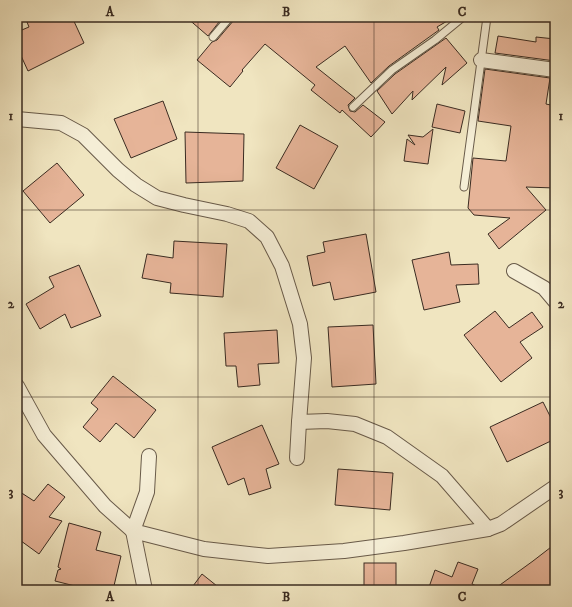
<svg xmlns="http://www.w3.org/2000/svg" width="572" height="607" font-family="'IM FELL DW Pica',serif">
  <rect width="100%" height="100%" fill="#f0e5c0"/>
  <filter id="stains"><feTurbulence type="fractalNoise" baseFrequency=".005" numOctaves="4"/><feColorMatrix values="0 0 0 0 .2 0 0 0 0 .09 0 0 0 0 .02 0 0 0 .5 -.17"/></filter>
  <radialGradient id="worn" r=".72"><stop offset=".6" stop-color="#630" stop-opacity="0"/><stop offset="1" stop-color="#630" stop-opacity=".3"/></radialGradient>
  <g fill="#e6b498" stroke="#3a2b21">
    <path d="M25,17H72L84,43L28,71L17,47V32L29,27Z"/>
    <path d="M186,17H223L208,36Z"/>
    <path d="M235,17H454L437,27L439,30L389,66L371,83L345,46L316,67L355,98L348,105L350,111L355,112L363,105L385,122L371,137L342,110L340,113L311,90L315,85L265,44L242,70L243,71L230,87L197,60L212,42L217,40L234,20Z"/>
    <path d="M498,36L536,42V37L555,39V61L495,53Z"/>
    <path d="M446,38L467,63L442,85L446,67L412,100L413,91L392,114L377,91L395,74Z"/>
    <path d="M485,69L550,78L546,104L555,106V119L552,137L555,138V188L526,187L546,210L499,249L488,234L510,218L474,215L468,208L473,158L506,161L511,126L478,121Z"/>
    <path d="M163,101L177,139L131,158L114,119Z"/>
    <path d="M437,104L465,111L460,133L432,127Z"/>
    <path d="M300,125L338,146L314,189L276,168Z"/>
    <path d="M433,129L428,164L404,161L407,139L415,145L408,135L423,137Z"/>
    <path d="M185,132L244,134L243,181L186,183Z"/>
    <path d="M57,163L84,195L50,223L23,191Z"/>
    <path d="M366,234L376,292L334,300L330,282L313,286L307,256L325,252L323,242Z"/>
    <path d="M174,241L227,244L223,297L170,293L171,283L142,278L147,254L173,258Z"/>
    <path d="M449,252L451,265L478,264L479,284L456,285L460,302L424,310L412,260Z"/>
    <path d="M79,265L101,316L71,328L65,314L40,329L26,304L54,287L49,277Z"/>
    <path d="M495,311L509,328L532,312L543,327L520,342L532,358L501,382L464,335Z"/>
    <path d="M373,325L376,384L332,387L328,327Z"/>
    <path d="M277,330L279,363L258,364L260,385L238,387L236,366H226L224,333Z"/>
    <path d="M113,376L156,410L134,438L116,423L100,442L83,427L98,409L91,403Z"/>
    <path d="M543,402L555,426V439L507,462L490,427Z"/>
    <path d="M262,425L279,464L266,469L271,488L249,495L244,478L228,485L212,447Z"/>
    <path d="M338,469L393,473L390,510L335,505Z"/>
    <path d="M48,484L65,497L49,517L62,521L39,554L17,538V490L34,501Z"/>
    <path d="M69,523L101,532L96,550L121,556L113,590H91L55,581L58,570L61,569L58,567Z"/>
    <path d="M555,544V590H493L533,561Z"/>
    <path d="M458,562L478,569L472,584L483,589V590H428L435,570L452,577Z"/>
    <rect x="364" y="563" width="32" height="24"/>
    <path d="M202,574L222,590H190Z"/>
  </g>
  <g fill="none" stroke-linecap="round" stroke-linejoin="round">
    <g stroke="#685a49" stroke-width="9">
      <g id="service">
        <path d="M213,37L230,17"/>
        <path d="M353,107L392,70L435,40L463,17"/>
        <path d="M464,187L487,17"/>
      </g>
    </g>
    <g stroke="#685a49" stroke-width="16">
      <g id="minor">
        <path d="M481,60L555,70"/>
        <path d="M17,119L61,123L83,135L118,170L136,185L157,198L184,205L227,214L249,221L267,237L282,266L300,324L304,358L299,422L327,421L355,424L387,437L442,476L488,529"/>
        <path d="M514,271L544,288L555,301"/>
        <path d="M17,386L44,435L105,506L133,531L204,549L268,556L344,551L404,543L488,529L501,524L555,487"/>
        <path d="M297,458L299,422"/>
        <path d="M145,590L133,531L147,492L149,456"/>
      </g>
    </g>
    <use href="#service" stroke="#f5eed6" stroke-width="7"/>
    <use href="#minor" stroke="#f5eed6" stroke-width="14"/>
  </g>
  <path fill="none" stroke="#3a2b21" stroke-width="1" stroke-opacity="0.55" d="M198,17V590M374,17V590M17,210H555M17,397H555"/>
  <rect width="572" height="607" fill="none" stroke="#f0e5c0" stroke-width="44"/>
  <rect x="22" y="22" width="528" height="563" fill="none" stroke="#3a2b21" stroke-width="1.5"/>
  <g font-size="13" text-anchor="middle" font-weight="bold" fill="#3a2b21">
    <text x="110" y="16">A</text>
    <text x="286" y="16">B</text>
    <text x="462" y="16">C</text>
    <text x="11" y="120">1</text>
    <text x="561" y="120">1</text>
    <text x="11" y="308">2</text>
    <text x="561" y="308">2</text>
    <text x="11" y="496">3</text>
    <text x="561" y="496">3</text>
    <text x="110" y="601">A</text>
    <text x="286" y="601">B</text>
    <text x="462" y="601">C</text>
  </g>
  <rect width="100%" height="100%" filter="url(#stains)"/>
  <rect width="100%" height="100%" fill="url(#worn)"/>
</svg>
